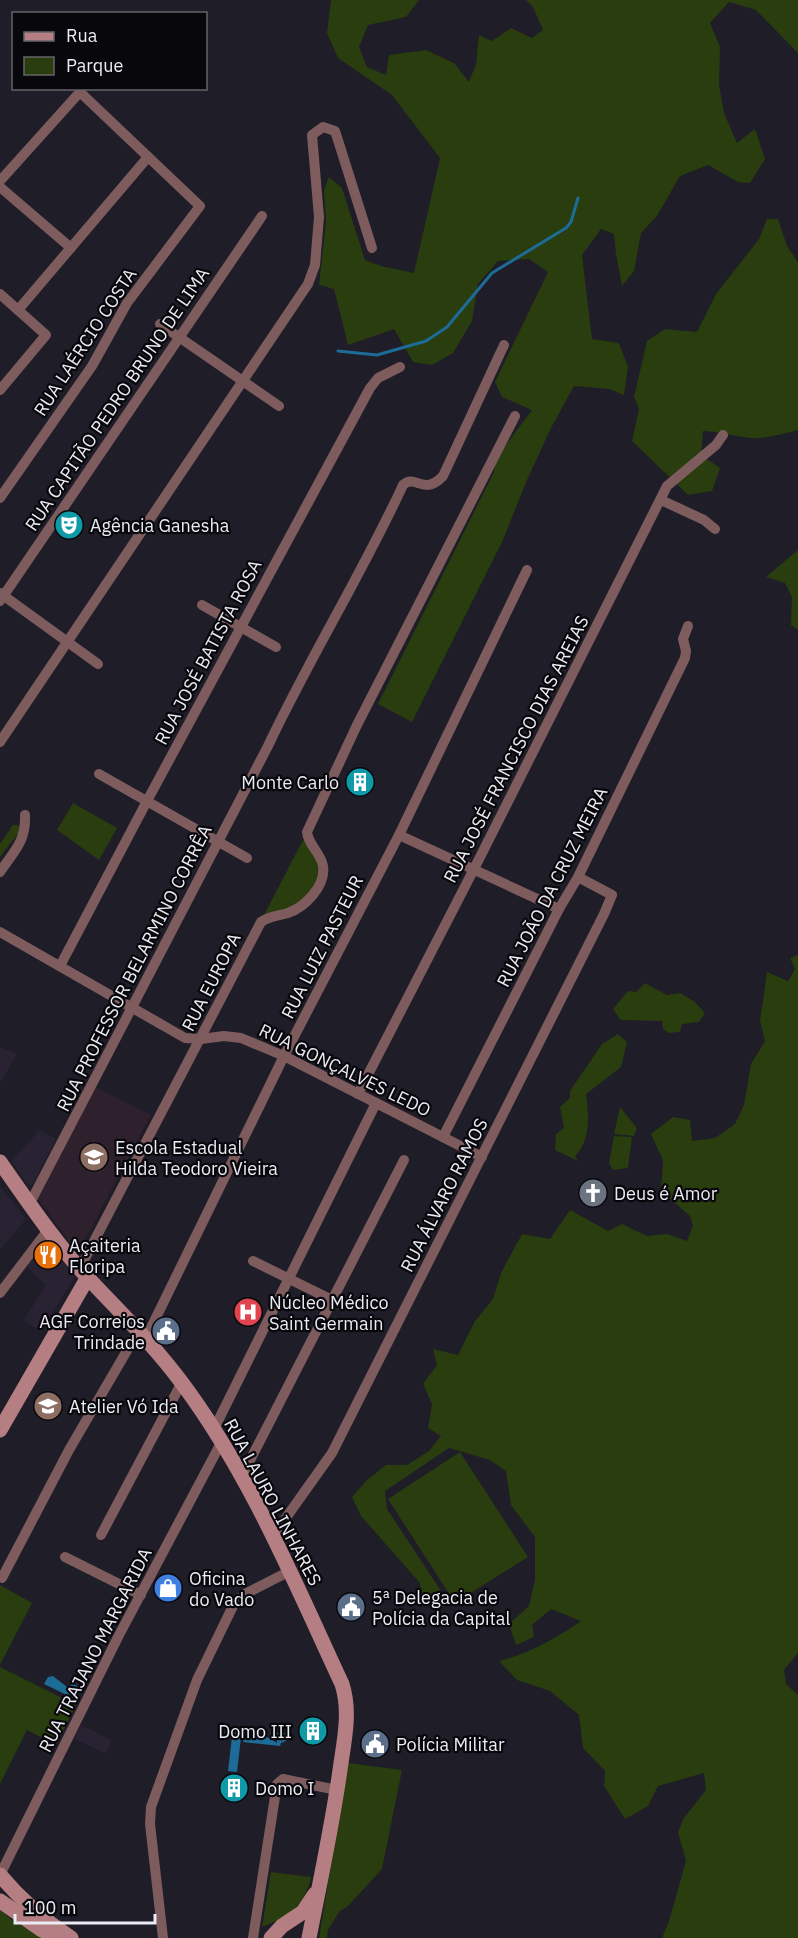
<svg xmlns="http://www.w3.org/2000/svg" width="798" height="1938" font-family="'IBM Plex Sans',sans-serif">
  <rect width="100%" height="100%" fill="#1e1d28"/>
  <g fill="#282232">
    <path d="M0,1047L17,1054L0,1083Z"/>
    <path d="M40,1130L56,1139L33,1184L28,1185L11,1161Z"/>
    <path d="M0,1186L26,1219L0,1250Z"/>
    <path d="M46,1240L75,1276L41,1332L24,1320L46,1285L26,1266Z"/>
    <path d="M81,1725L112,1740L106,1754L75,1739Z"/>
  </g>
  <path fill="#2e202c" d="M95,1087L151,1115L78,1253L38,1199Z"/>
  <g fill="#293d0e">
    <path d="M331,0H419L406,17L368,25L359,47L367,67L386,75L389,55L426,50L454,63L469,82L476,64L479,35L492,41L511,28L532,38L543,30L533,7L526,0H798V53L756,10L729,2L710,23L720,47L719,85L724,113L737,143L755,129L765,159L750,183L738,182L708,165L680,176L657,216L641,233L634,271L622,286L616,254L614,234L601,229L582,255L592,339L619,343L628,367L624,395L609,389L574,386L551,428L527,480L502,542L412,722L378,704L494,472L496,458L532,410L502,397L495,382L548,272L529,259L498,261L478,284L472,321L453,353L432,365L413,362L394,329L348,345L334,289L319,285L326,222L324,190L329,177L342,188L365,260L381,266L414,273L440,158L392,95L338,58L327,33Z"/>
    <path d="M767,219H778L787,246L798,262V430C783,434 766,439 751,438C735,436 720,432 703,431L701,455L720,468L712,491L688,495L632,441L639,409L634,397L647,341L665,329L697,332L716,294L759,239Z"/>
    <path d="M798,550V630L791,625L792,597L785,583L766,577Z"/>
    <path d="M73,803L117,828L99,860L57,830Z"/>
    <path d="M13,825H18L21,830L0,857V844Z"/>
    <path d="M303,840C324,860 324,883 300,902C291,910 276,912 264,915Z"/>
    <path d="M798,955V1653L784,1670L786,1684L798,1695V1938H662L669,1921L686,1861L678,1832L684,1818L706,1790L704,1773L658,1786L648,1806L625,1819L604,1786L605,1771L583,1748L579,1715L550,1691L517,1680L499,1661C530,1653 555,1639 581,1621L551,1609L532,1625L534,1637L516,1645L509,1624L529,1606L535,1579V1537L511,1505L506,1471L490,1460L449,1448L385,1491L387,1509L445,1597L443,1607L423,1605L420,1583L361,1516L352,1497L366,1481L386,1465H407L429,1451L441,1436L428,1428L432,1404L423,1384L437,1365L433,1349L458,1355L475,1321L493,1299L501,1273L522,1234L550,1239L570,1210L608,1231L622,1224L647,1236L667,1234L687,1241L693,1226L690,1216L661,1191L663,1160L651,1134L673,1117L690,1120L692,1141L715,1138L735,1124L744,1105L751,1064L765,1041L760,1021L767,972L788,981L795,969L790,958Z"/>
    <path d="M645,983L667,995L680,993L695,1002L705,1013L699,1022L682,1024L680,1032L669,1033L663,1029L662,1021L621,1020L613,1009L628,991L636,992Z"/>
    <path d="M618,1034L627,1042L621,1067L586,1094C589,1113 591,1141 575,1156L578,1161L555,1150L556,1134L564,1128L560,1107L570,1098V1091L602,1044Z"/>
    <path d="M620,1107L637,1128L634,1136L614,1134Z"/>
    <path d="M614,1136L632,1137L628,1168L613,1170L609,1163Z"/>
    <path d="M460,1452L528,1557L455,1603L388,1499Z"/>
    <path d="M0,1585L32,1603L0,1665Z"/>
    <path d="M0,1667L76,1705L56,1745L27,1730L0,1784Z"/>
    <path d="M348,1763L402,1770L382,1869L348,1906L339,1912L328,1930L327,1938H319Z"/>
    <path d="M271,1872L311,1877C305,1906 288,1917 262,1927Z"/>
    <path d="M0,1910L13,1921L46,1938H0Z"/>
  </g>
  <g fill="#1c6c97">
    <path d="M53,1676L67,1687L73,1684L78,1686L79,1692L75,1699L44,1684L48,1677Z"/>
    <path d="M233,1728L242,1729L237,1772L228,1771Z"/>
    <path d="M283,1731L287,1737L286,1741L281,1743L280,1746L243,1742L244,1737C257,1735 266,1734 277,1743L276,1733Z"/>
  </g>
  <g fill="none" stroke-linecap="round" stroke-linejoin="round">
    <path stroke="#1c6c97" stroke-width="3" d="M338,351L377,355L426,341L447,327L492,273L566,228L571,222L578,198"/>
    <g stroke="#7e5c5e" stroke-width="10">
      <path d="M0,181L80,92L200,206L127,303L92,366L0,498"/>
      <path d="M0,187L71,248"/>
      <path d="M0,294L46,335L0,390"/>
      <path d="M18,310L148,157"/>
      <path d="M160,324L279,406"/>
      <path d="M661,500L704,520L715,529"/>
      <path d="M0,593L98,664"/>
      <path d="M0,601L262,216"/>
      <path d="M202,605L276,647"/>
      <path d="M0,742L308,284L315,265L319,217L312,135L323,127L335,131L337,137L372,248"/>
      <path d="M99,774L247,858"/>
      <path d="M399,835L559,909"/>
      <path d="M0,872C14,851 26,842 25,815"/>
      <path d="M0,932L185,1038L201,1039L224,1036L241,1038L284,1056L482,1157"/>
      <path d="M60,966L147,801L370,388L378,378L400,367"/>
      <path d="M358,1094L474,869L667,486L716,445L723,435"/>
      <path d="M443,1137L559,909L578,877L685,658L686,651L683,639L688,626"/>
      <path d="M29,1205L268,746C310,657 362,574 403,485C416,473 423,497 443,476L504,345"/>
      <path d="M253,1261L332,1300"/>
      <path d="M80,1268L261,922C270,916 278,916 288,913C305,907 326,886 323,866C321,853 308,845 307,832L357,725L515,416"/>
      <path d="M0,1293L48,1230"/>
      <path d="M146,1338L284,1056L399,835L527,570"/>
      <path d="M214,1429L376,1103"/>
      <path d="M242,1476L404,1160"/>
      <path d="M101,1535L182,1382"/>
      <path d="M273,1536L332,1453L604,914L612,895L578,877"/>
      <path d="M65,1557L141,1595"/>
      <path d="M2,1578L69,1450L139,1330"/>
      <path d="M0,1875L118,1637L222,1441"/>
      <path d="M163,1938L150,1824L151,1807L197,1680L233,1606L243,1595L290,1571"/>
      <path d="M253,1938L277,1784L283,1779L337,1790"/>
    </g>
    <g stroke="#b57e82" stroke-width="15">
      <path d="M0,1162C28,1202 55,1242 88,1278C120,1312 154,1345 182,1383C250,1474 294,1581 342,1684C351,1712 344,1741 340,1770C332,1827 320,1882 309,1938"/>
      <path d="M0,1430L88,1277"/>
      <path d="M0,1875C21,1900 44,1920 71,1938"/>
      <path d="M0,1901L42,1930L53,1935"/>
      <path d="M271,1938L282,1926L303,1912L315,1894"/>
    </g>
  </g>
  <defs>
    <g id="theatre-disc" transform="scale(1.5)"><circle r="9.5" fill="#0f9aa8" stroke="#08080c"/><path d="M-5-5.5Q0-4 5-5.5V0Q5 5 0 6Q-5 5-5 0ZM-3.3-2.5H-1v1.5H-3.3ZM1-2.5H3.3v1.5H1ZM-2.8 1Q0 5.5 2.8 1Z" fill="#fff"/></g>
    <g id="building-disc" transform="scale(1.5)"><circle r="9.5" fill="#0f9aa8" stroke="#08080c"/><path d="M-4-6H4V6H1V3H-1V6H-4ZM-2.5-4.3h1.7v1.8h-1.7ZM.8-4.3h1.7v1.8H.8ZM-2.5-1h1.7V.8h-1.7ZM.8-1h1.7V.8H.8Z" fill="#fff"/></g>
    <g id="school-disc" transform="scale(1.5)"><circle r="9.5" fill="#8d6e63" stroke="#08080c"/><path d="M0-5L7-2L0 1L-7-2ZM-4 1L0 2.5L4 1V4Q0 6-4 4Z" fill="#fff"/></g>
    <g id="church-disc" transform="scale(1.5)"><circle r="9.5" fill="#6b7280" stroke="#08080c"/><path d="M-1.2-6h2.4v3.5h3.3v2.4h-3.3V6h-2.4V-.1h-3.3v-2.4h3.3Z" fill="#fff"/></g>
    <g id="restaurant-disc" transform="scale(1.5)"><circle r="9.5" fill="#e8710a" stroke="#08080c"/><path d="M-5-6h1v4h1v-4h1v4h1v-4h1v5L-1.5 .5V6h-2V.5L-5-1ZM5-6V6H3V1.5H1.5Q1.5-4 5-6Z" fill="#fff"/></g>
    <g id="hospital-disc" transform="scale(1.5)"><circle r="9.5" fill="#e0444e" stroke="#08080c"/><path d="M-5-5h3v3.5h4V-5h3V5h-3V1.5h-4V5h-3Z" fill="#fff"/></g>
    <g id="civic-disc" transform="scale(1.5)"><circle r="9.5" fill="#5c6f8a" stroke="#08080c"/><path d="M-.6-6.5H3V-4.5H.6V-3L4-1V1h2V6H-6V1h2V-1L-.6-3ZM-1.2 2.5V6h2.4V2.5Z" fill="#fff"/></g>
    <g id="university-disc" transform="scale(1.5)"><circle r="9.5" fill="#8d6e63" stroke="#08080c"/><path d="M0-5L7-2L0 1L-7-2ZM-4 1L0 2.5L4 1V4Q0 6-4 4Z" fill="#fff"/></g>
    <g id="shop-disc" transform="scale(1.5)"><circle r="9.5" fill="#3f7fe0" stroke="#08080c"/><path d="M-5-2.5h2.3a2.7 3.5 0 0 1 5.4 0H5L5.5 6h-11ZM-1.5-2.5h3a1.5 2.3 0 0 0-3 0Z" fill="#fff"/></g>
  </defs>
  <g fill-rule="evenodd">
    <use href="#theatre-disc" x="69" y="525"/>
    <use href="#building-disc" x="360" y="782"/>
    <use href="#school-disc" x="94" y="1157"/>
    <use href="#church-disc" x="593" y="1193"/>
    <use href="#restaurant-disc" x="48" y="1255"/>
    <use href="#hospital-disc" x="248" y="1312"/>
    <use href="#civic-disc" x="166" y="1331"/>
    <use href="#university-disc" x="48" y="1406"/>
    <use href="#shop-disc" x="168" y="1588"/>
    <use href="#civic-disc" x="351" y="1607"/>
    <use href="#building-disc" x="313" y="1731"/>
    <use href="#civic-disc" x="375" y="1744"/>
    <use href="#building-disc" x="234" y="1788"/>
  </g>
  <g text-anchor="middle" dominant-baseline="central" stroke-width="4.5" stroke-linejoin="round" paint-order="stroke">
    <g font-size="18" fill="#ecebf3" stroke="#08080c">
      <text transform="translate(85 342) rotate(-57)">RUA LAÉRCIO COSTA</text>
      <text transform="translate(117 399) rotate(-56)">RUA CAPITÃO PEDRO BRUNO DE LIMA</text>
      <text transform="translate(208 652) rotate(-62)">RUA JOSÉ BATISTA ROSA</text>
      <text transform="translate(516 749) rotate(-63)">RUA JOSÉ FRANCISCO DIAS AREIAS</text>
      <text transform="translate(552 887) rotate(-63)">RUA JOÃO DA CRUZ MEIRA</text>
      <text transform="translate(322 947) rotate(-63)">RUA LUIZ PASTEUR</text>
      <text transform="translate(134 968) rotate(-63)">RUA PROFESSOR BELARMINO CORRÊA</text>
      <text transform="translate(211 982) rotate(-63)">RUA EUROPA</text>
      <text transform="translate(345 1070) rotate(26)">RUA GONÇALVES LEDO</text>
      <text transform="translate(444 1195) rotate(-63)">RUA ÁLVARO RAMOS</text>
      <text transform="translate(273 1502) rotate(62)">RUA LAURO LINHARES</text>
      <text transform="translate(95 1650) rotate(-63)">RUA TRAJANO MARGARIDA</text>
    </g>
    <g font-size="18" fill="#ecebf3" stroke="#08080c" text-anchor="start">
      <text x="90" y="525">Agência Ganesha</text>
      <text x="339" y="782" text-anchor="end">Monte Carlo</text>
      <text x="115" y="1147">Escola Estadual<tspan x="115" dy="21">Hilda Teodoro Vieira</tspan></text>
      <text x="614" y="1193">Deus é Amor</text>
      <text x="69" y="1245">Açaiteria<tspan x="69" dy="21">Floripa</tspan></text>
      <text x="269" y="1302">Núcleo Médico<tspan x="269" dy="21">Saint Germain</tspan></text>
      <text x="145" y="1321" text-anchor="end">AGF Correios<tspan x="145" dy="21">Trindade</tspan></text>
      <text x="69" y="1406">Atelier Vó Ida</text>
      <text x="189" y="1578">Oficina<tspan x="189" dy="21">do Vado</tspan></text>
      <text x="372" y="1597">5ª Delegacia de<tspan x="372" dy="21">Polícia da Capital</tspan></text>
      <text x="292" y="1731" text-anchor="end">Domo III</text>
      <text x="396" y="1744">Polícia Militar</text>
      <text x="255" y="1788">Domo I</text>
    </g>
  </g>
  <rect x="12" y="12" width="195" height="78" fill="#08080c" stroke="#636368" stroke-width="1.5"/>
  <rect x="24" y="32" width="30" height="9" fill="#b57e82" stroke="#636368" stroke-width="1.5"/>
  <text x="66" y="42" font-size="18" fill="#ecebf3">Rua</text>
  <rect x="24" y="57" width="30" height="18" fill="#293d0e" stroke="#636368" stroke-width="1.5"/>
  <text x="66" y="72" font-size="18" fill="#ecebf3">Parque</text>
  <path d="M15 1914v9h140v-9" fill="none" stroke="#ecebf3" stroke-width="3"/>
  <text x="24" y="1914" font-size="18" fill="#ecebf3" stroke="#08080c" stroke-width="4.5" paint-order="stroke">100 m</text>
</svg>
